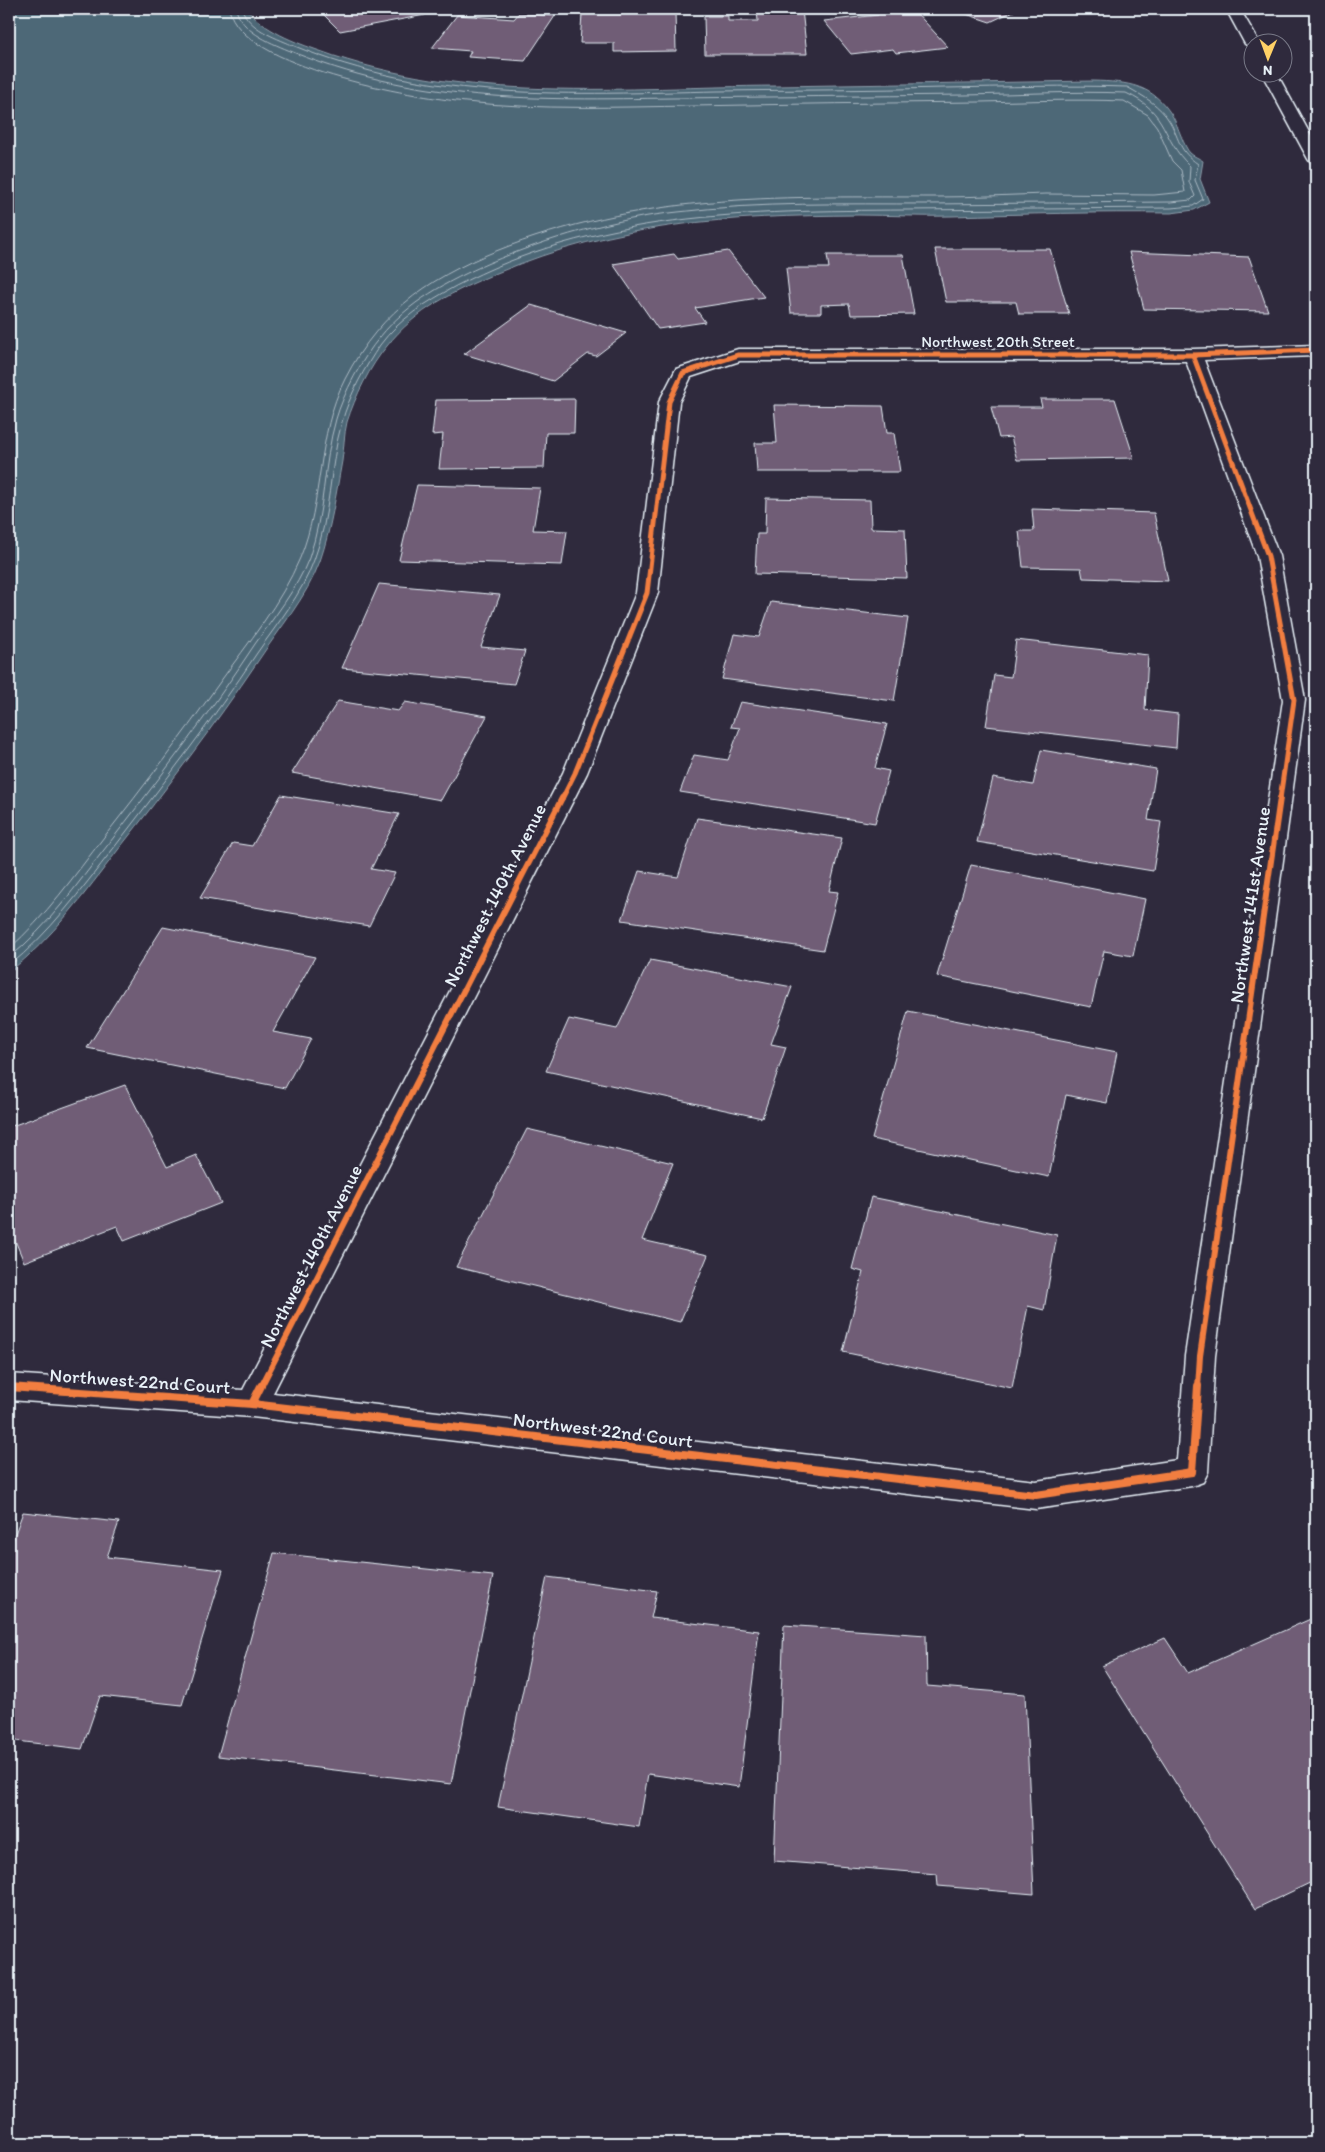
<svg xmlns="http://www.w3.org/2000/svg" width="1325" height="2152" font-family="Itim,sans-serif">
  <rect width="100%" height="100%" fill="#2f2a3d"/>
  <filter id="ink" filterUnits="userSpaceOnUse"><feTurbulence type="fractalNoise" baseFrequency=".02" numOctaves="2"/><feDisplacementMap in="SourceGraphic" scale="10" xChannelSelector="R" yChannelSelector="G"/><feConvolveMatrix kernelMatrix="1 2 1 2 8 2 1 2 1" color-interpolation-filters="sRGB"/></filter>
  <g filter="url(#ink)">
    <path fill="#4e6777" stroke="#8c9eab" d="M9,9H246C265,31 294,42 320,51C465,104 625,87 776,86C882,84 987,83 1093,81C1128,82 1153,84 1173,117C1178,126 1184,147 1190,153C1193,156 1199,158 1203,161L1200,179L1209,202L1194,210L1171,213C1098,212 1025,214 952,216C921,217 889,215 858,215C728,216 618,222 497,273C456,290 415,310 387,346C370,366 355,397 347,422C344,434 344,448 342,461C336,494 331,529 320,561C307,597 279,629 258,661C214,726 167,788 118,850C85,893 52,939 9,972Z"/>
    <g fill="none" stroke-linecap="round" stroke-linejoin="round">
      <g stroke="#aabac4" stroke-width="1">
        <path d="M9,949C46,916 74,876 104,837C144,786 183,735 220,682C248,643 281,603 300,558C324,500 316,435 345,379C381,308 437,273 509,246C654,192 786,197 937,197C974,197 1010,195 1046,194C1082,194 1118,195 1154,195L1185,192L1181,170L1172,161L1157,127L1148,115L1124,101C1076,99 1028,101 980,102C884,103 789,104 693,106C617,107 541,110 466,102C414,97 241,68 229,9"/>
        <path d="M9,958C47,928 77,884 107,846C158,780 209,714 255,644C274,617 297,589 309,558C325,513 323,464 336,419C343,394 363,357 380,337C408,302 448,281 489,263C549,238 612,219 678,212C760,202 845,204 928,204C1009,203 1090,203 1171,202L1191,200L1195,196L1189,182L1190,166C1160,138 1170,113 1126,93C1072,91 1019,94 965,95C867,96 769,97 672,98C539,100 412,103 288,50C269,42 241,31 236,9"/>
        <path d="M9,966C49,934 81,890 113,849C162,785 212,721 257,653C277,624 302,594 314,560C331,516 329,467 342,422C349,396 365,367 380,345C399,319 427,302 454,287C595,212 749,211 904,210C993,209 1082,209 1171,208L1193,206L1203,199L1195,180L1198,164C1178,150 1181,142 1170,122C1160,105 1143,96 1127,87C1066,85 1006,87 945,88C869,90 794,90 718,91C571,94 431,103 292,45C274,37 249,29 242,9"/>
      </g>
    </g>
    <g fill="#705d76" stroke="#e8f1f8">
      <path d="M318,9H418L425,15L340,31Z"/>
      <path d="M872,9H913L948,47L896,53L893,49L851,54L824,21L878,15Z"/>
      <path d="M951,9H1018L990,22Z"/>
      <path d="M757,10H802L807,54H705L704,16H728V21H758Z"/>
      <path d="M621,12H675L676,51L614,52V43H580L582,14H621Z"/>
      <path d="M519,13L555,16L525,61L468,57L471,51L432,48L457,15L514,19Z"/>
      <path d="M935,249H1050L1069,314H1019L1016,302H946Z"/>
      <path d="M728,251L764,297L695,308L705,322L658,329L613,264L674,254L678,259Z"/>
      <path d="M1129,252L1249,257L1268,311L1144,309Z"/>
      <path d="M827,255H903L914,314L851,315L849,304L821,305V313H791L786,268H829Z"/>
      <path d="M531,305L626,333L596,356L588,354L553,381L464,354Z"/>
      <path d="M575,399L574,433H546L544,468L439,469L443,434L432,435L436,400Z"/>
      <path d="M1040,399H1115L1134,458L1017,460L1011,437L999,438L991,407H1042Z"/>
      <path d="M774,405L883,406L887,433H894L900,472H757L755,443H777Z"/>
      <path d="M417,485L540,488L533,530L567,531L562,565L399,560Z"/>
      <path d="M766,498L870,500L871,528L905,529L907,578L755,574L757,534H765Z"/>
      <path d="M1032,509L1154,513L1168,581L1083,578L1081,568L1023,567L1019,531H1034Z"/>
      <path d="M379,584L500,595L481,647L525,651L514,684L342,668Z"/>
      <path d="M771,602L908,618L894,701L722,679L734,634L759,637Z"/>
      <path d="M1016,640L1148,655L1145,710L1178,714L1176,748L986,726L994,675L1011,677Z"/>
      <path d="M338,701L398,711L405,702L487,716L441,800L292,773Z"/>
      <path d="M740,702L887,724L875,768L889,771L875,823L680,792L694,755L728,760L740,728L731,727Z"/>
      <path d="M1041,750L1156,769L1148,820L1161,822L1153,871L977,842L993,778L1033,785Z"/>
      <path d="M281,795L399,814L371,869L395,873L369,926L200,898L233,843L252,846Z"/>
      <path d="M697,818L842,838L829,891L838,892L823,950L622,920L639,871L678,877Z"/>
      <path d="M971,865L1145,899L1133,956L1104,951L1091,1007L937,976Z"/>
      <path d="M163,927L315,957L273,1032L311,1039L285,1088L87,1048Z"/>
      <path d="M650,960L792,987L771,1044L786,1047L762,1118L546,1071L569,1019L617,1029Z"/>
      <path d="M908,1011L1117,1052L1107,1103L1066,1095L1049,1177L872,1139Z"/>
      <path d="M125,1085L167,1167L196,1155L221,1203L124,1241L117,1226L24,1262L9,1226V1127Z"/>
      <path d="M527,1129L673,1163L642,1240L708,1255L680,1322L456,1267Z"/>
      <path d="M871,1197L1057,1235L1044,1310L1028,1306L1012,1388L843,1352L863,1272L852,1269Z"/>
      <path d="M23,1512L119,1522L107,1557L223,1570L182,1705L100,1696L82,1749L9,1740V1550Z"/>
      <path d="M274,1553L493,1576L451,1784L218,1756Z"/>
      <path d="M547,1577L657,1591L651,1618L759,1631L739,1787L648,1774L639,1827L498,1807Z"/>
      <path d="M1315,1617L1316,1880L1255,1909L1102,1666L1165,1638L1188,1673Z"/>
      <path d="M784,1625L926,1635L927,1686L1025,1694L1034,1894L938,1886L937,1874L774,1861Z"/>
    </g>
    <g fill="none" stroke-linecap="round" stroke-linejoin="round">
      <g stroke="#e8f1f8" stroke-width="3">
        <g id="minor">
          <path d="M1226,9H1240L1259,42H1252V48L1245,44Z"/>
          <path d="M1261,72H1276L1316,145V164L1310,162L1308,159Z"/>
          <path d="M1316,345V356L1204,360L1279,556L1305,700L1215,1356L1208,1472L1203,1482L1192,1486L1036,1509L252,1417L9,1400V1374L243,1390L563,773L636,593L659,402L676,369L738,349H1193ZM740,361H1186L1257,556L1283,700L1185,1356L1177,1460L1036,1481L273,1393L587,773L658,593L679,402L691,377Z"/>
        </g>
      </g>
      <use href="#minor" fill="#2f2a3d" fill-rule="evenodd"/>
      <g stroke="#2f2a3d" stroke-width="8">
        <g id="cycleway-far2">
          <path d="M1193,355L1268,556L1294,700L1280,799"/>
          <path d="M562,799L575,773L647,593L669,402L683,373L738,355H1193L1316,350"/>
        </g>
      </g>
      <g stroke="#2f2a3d" stroke-width="9">
        <g id="cycleway-far1">
          <path d="M261,1387L562,798"/>
          <path d="M1198,1387L1200,1356L1280,798"/>
        </g>
      </g>
      <g stroke="#2f2a3d" stroke-width="11">
        <g id="cycleway">
          <path d="M9,1387L252,1404L1036,1495L1192,1472L1198,1386"/>
          <path d="M252,1404L261,1386"/>
        </g>
      </g>
      <use href="#cycleway-far2" stroke="#f27e40" stroke-width="5"/>
      <use href="#cycleway-far1" stroke="#f27e40" stroke-width="6"/>
      <use href="#cycleway" stroke="#f27e40" stroke-width="8"/>
    </g>
  </g>
  <g text-anchor="middle" dominant-baseline="central" stroke-width="5" stroke-linejoin="round" paint-order="stroke">
    <g font-size="16" fill="#e8f1f8" stroke="#2f2a3d">
      <text x="998" y="341">Northwest 20th Street</text>
    </g>
    <g font-size="19" fill="#e8f1f8" stroke="#2f2a3d">
      <text transform="translate(495 895) rotate(-63)">Northwest 140th Avenue</text>
      <text transform="translate(1250 905) rotate(-82)">Northwest 141st Avenue</text>
      <text transform="translate(311 1256) rotate(-63)">Northwest 140th Avenue</text>
      <text transform="translate(140 1381) rotate(4)">Northwest 22nd Court</text>
      <text transform="translate(603 1430) rotate(7)">Northwest 22nd Court</text>
    </g>
  </g>
  <rect width="1325" height="2152" fill="none" stroke="#2f2a3d" stroke-width="30"/>
  <rect x="15" y="15" width="1295" height="2122" fill="none" stroke="#e8f1f8" stroke-width="2" filter="url(#ink)"/>
  <g transform="translate(1268 58) rotate(181)"><circle r="24" fill="#2f2a3d" stroke="#797a88"/>
  <path d="M0-4L9 19L0 12L-9 19Z" fill="#ffd166"/>
  <text y="-8" font-size="14" font-weight="bold" text-anchor="middle" fill="#e8f1f8">N</text>
  </g>
</svg>
